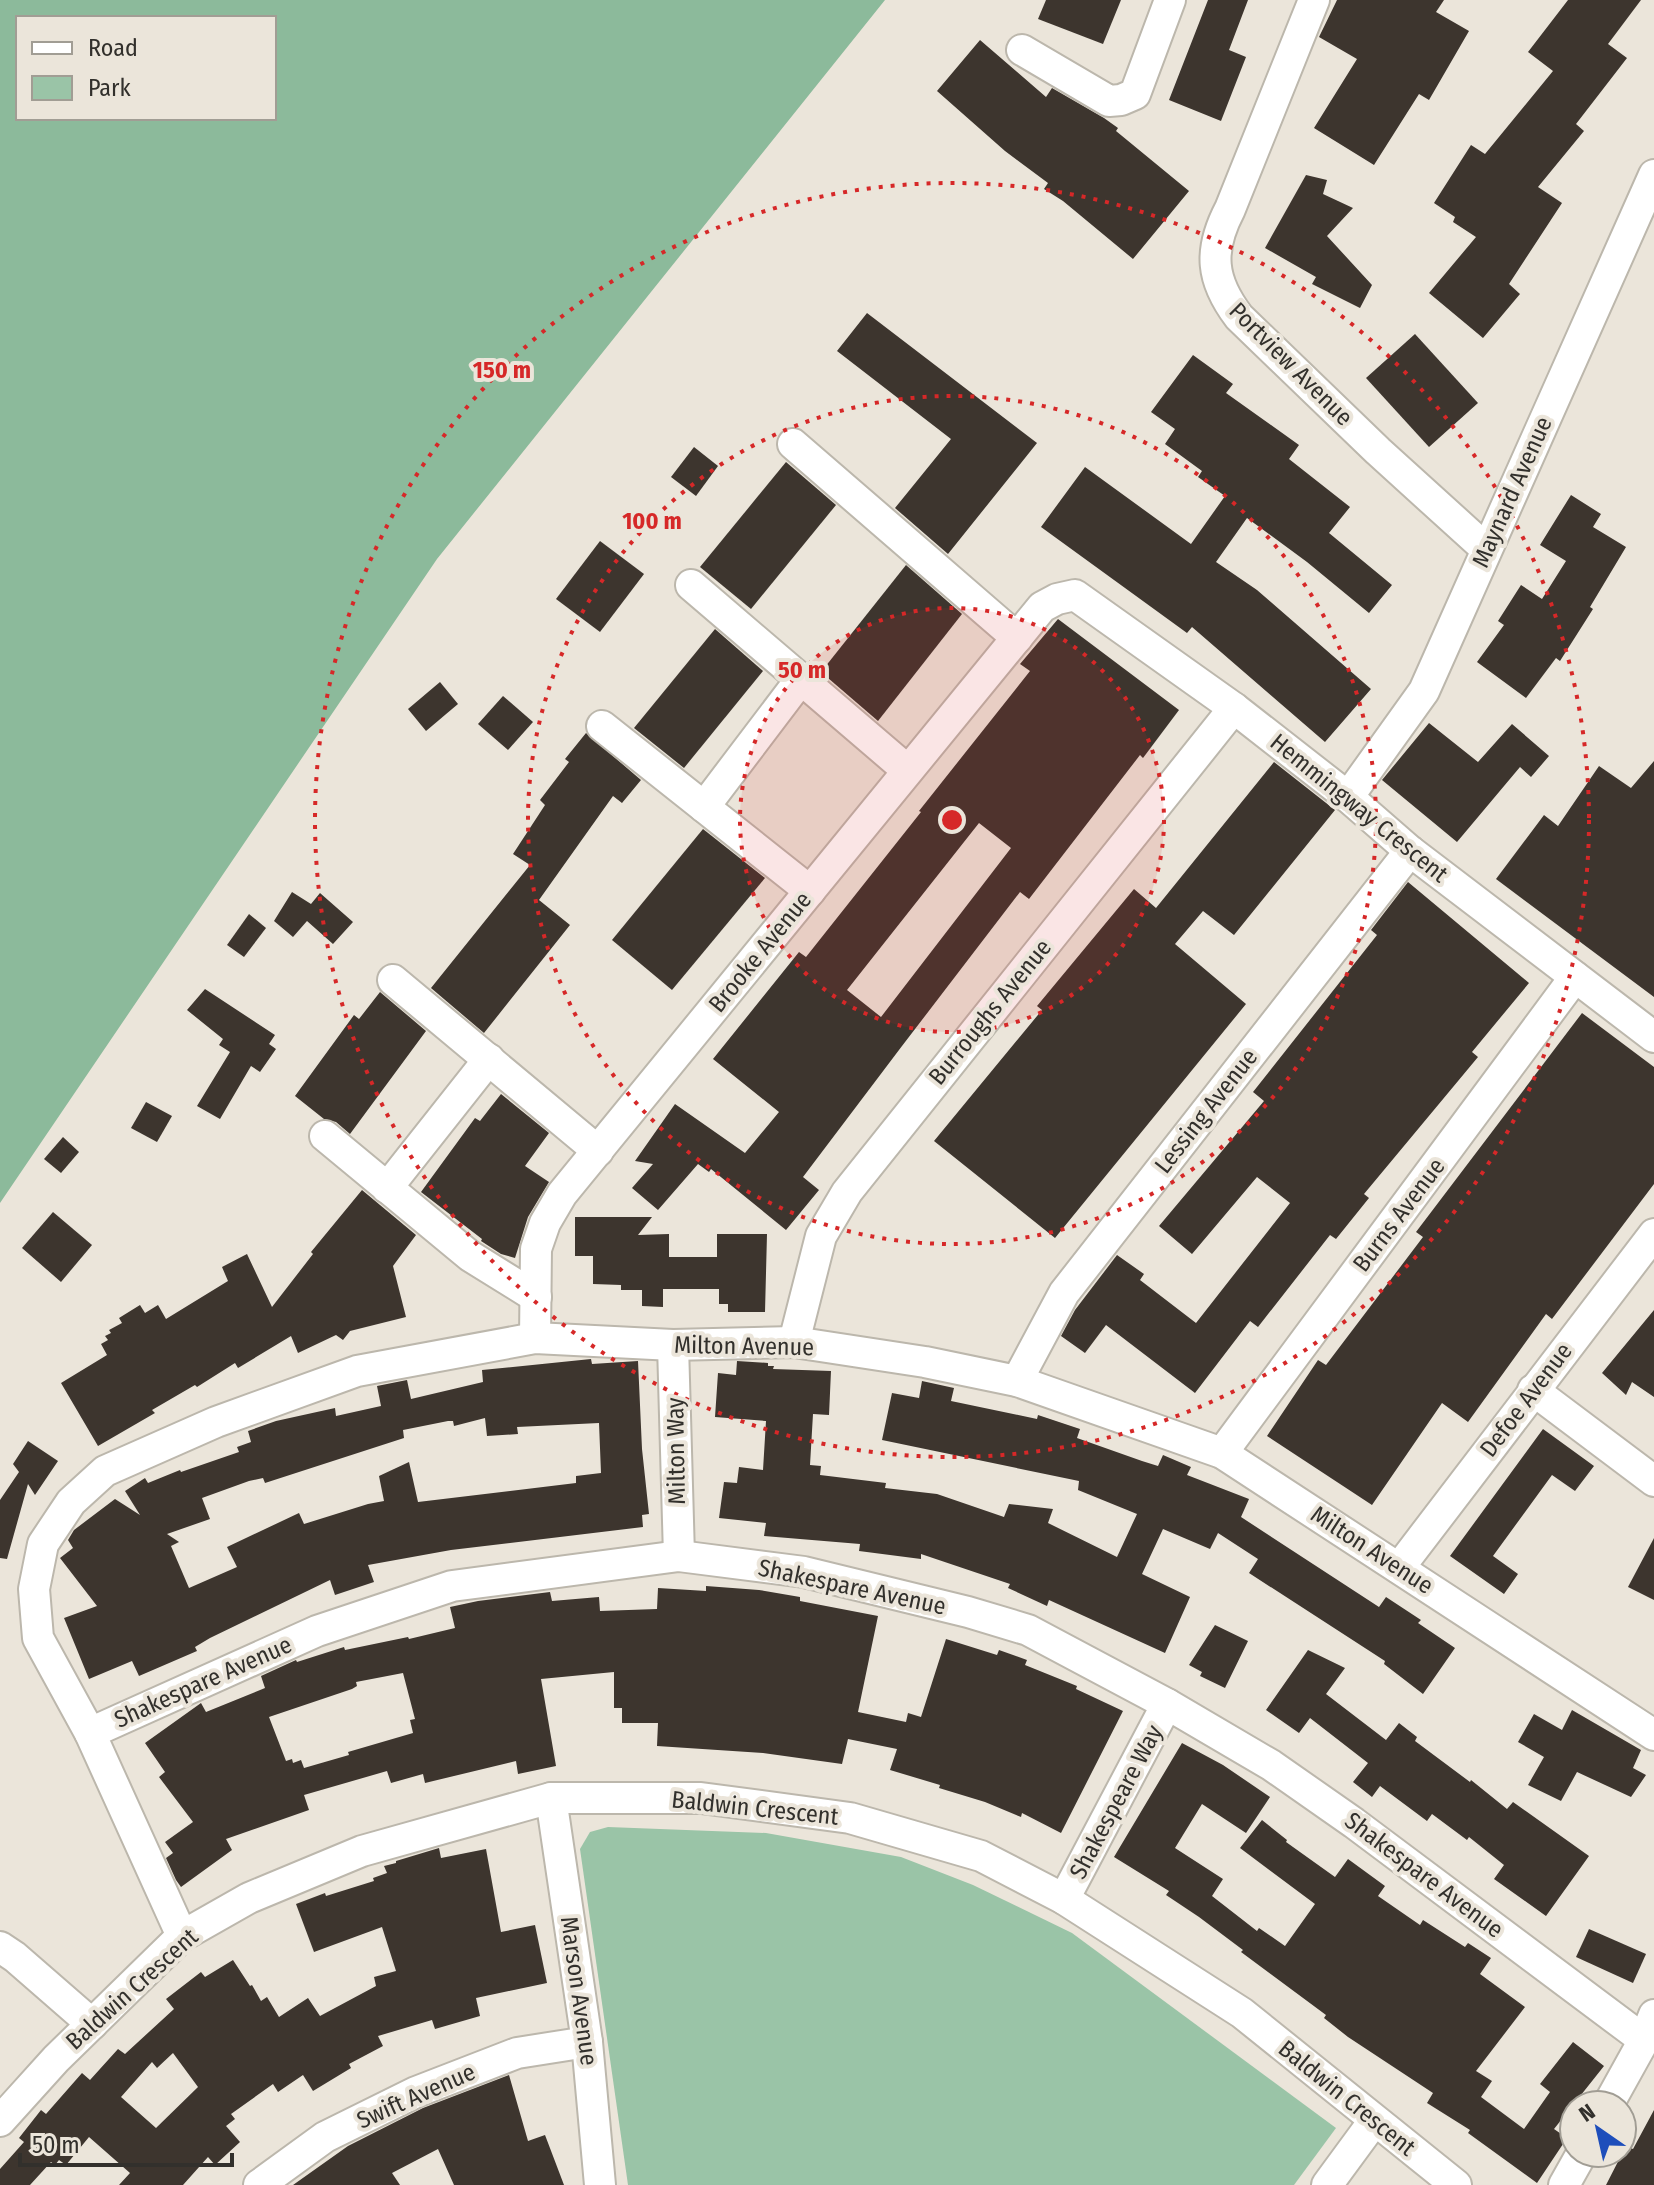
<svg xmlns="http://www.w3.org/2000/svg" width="1654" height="2185" font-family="'Fira Sans Condensed',sans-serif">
  <rect width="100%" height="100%" fill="#ebe5da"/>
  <path fill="#9ac4a7" d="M608,1827L766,1833L901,1857L973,1885L1072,1933L1336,2128L1294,2185H628L580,1849L590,1832Z"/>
  <path fill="#8cba9b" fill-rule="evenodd" d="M0,0H885L437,559L0,1203ZM18,18H274V118H18Z"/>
  <g fill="#3d352e" fill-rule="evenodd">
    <path d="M1046,0H1121L1103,44L1038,19Z"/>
    <path d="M1208,0H1248L1229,50L1246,57L1221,121L1169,100Z"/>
    <path d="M1337,0H1444L1436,12L1469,31L1429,100L1419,94L1374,165L1314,128L1357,59L1319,37Z"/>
    <path d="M1568,0H1641L1608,44L1627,58L1576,124L1584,131L1538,187L1562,203L1509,284L1520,294L1483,338L1429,293L1476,237L1453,222L1455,217L1434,203L1471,145L1485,154L1553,71L1528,52Z"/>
    <path d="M980,40L1046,97L1052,88L1104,118L1118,128L1116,131L1189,191L1133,259L1063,201L1044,189L1048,183L1005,151L937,91Z"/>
    <path d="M1306,175L1327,180L1323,194L1353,208L1327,236L1372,285L1360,308L1312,284L1316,277L1265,248Z"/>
    <path d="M867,313L1037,443L948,554L895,508L951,439L837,351Z"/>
    <path d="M1415,334L1478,403L1429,447L1366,378Z"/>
    <path d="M1193,355L1233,384L1226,393L1299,445L1289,459L1350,507L1329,533L1392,585L1369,613L1307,562L1247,518L1216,562L1257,590L1371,689L1325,742L1192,627L1187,633L1041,527L1085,467L1191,544L1225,496L1198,477L1202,471L1165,444L1175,429L1151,412Z"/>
    <path d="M694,447L718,466L696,496L671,477Z"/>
    <path d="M786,462L836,505L751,609L700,567Z"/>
    <path d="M1571,495L1601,514L1593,527L1626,547L1590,607L1593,609L1560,661L1556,658L1526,698L1477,662L1504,625L1498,621L1521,585L1542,599L1566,561L1540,545Z"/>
    <path d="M600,541L644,574L600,632L556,599Z"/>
    <path d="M906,565L962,614L878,721L821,672Z"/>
    <path d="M1058,619L1179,710L1143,758L1140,755L1029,899L1020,892L902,1046L803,1177L819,1190L786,1230L711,1169L709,1172L698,1164L658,1210L632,1188L653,1164L635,1161L675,1104L745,1153L779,1112L713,1059L799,952L806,957L921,812L919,811L1030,671L1020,664ZM979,823L1011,848L881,1017L847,990Z"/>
    <path d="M715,629L763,671L684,768L634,728Z"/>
    <path d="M440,682L458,704L426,731L408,709Z"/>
    <path d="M503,696L533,722L508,750L478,724Z"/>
    <path d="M1429,723L1478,762L1512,724L1549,756L1531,777L1520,767L1457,842L1382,780Z"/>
    <path d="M586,733L641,780L622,803L613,796L539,900L570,925L484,1033L431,988L530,865L513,854L545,805L540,800L569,762L565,759Z"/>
    <path d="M1654,761V997L1496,879L1544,815L1558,826L1599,766L1631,788Z"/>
    <path d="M1274,762L1335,810L1234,935L1203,911L1175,944L1246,1004L1055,1238L934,1141L1042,1010L1037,1006L1134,889L1156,908Z"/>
    <path d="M703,829L765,878L672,990L612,940Z"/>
    <path d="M1408,882L1529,983L1472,1052L1478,1057L1364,1194L1369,1198L1336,1239L1330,1235L1258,1327L1250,1321L1195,1393L1106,1325L1085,1353L1061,1336L1075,1310L1117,1255L1144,1274L1140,1280L1196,1323L1290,1203L1257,1177L1192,1254L1159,1226L1264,1101L1253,1092L1377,935L1371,930Z"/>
    <path d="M292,892L311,904L320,893L353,922L333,944L307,921L293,937L274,921Z"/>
    <path d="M249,914L266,928L244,957L227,945Z"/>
    <path d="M205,989L275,1035L269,1044L276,1049L260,1072L251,1066L220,1119L197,1106L230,1052L219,1045L223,1039L187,1010Z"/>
    <path d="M380,992L426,1031L350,1134L336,1122L324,1119L295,1096L354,1015L359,1019Z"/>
    <path d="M1582,1013L1654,1067V1184L1552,1319L1546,1314L1468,1422L1442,1403L1372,1505L1267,1436L1318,1360L1326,1365L1423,1237L1416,1232Z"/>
    <path d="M501,1094L549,1133L525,1166L549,1182L528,1217L515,1258L501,1254L481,1241L482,1239L421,1192L475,1118L480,1121Z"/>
    <path d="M146,1102L172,1116L157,1142L131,1128Z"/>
    <path d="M63,1137L79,1152L61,1173L44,1159Z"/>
    <path d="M362,1190L416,1235L393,1266L406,1317L350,1331L343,1340L336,1335L298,1353L291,1336L238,1368L235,1363L197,1387L195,1385L152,1410L155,1413L98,1446L61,1383L107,1355L101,1344L108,1340L105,1336L111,1333L109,1330L122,1323L119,1318L140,1305L145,1313L158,1305L166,1319L228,1281L222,1267L247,1254L272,1307L313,1254L311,1252Z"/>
    <path d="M53,1212L92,1245L61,1282L22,1248Z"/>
    <path d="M575,1217H652L638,1235L669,1234V1257H717V1234H767L765,1312H728V1304H719V1289H663V1307L642,1306V1290H621V1285L593,1284V1256H575Z"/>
    <path d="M1654,1310V1397L1632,1382L1626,1395L1602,1373Z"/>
    <path d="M591,1359L592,1364L638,1361L642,1449L649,1514L642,1515L643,1527L451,1550L368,1565L374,1582L335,1595L330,1580L210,1638L195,1647L197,1651L139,1676L132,1661L89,1679L64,1618L97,1606L60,1558L73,1548L68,1540L74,1530L115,1499L140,1515L125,1491L145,1478L148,1483L180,1470L181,1472L239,1452L237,1447L251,1442L248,1431L276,1421L335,1408L336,1416L381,1406L377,1386L407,1380L411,1399L483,1382L482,1370ZM485,1418L487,1436L518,1434L517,1427L599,1423L601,1473L576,1476V1483L418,1502L409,1462L379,1476L384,1501L368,1504L304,1524L299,1513L227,1547L237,1567L189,1588L171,1546L179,1542L167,1534L210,1519L202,1498L249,1481L263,1478L265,1483L404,1438L403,1430L448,1421H453L454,1426Z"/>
    <path d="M737,1361L768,1363V1366H774L773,1369L831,1371L829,1415L813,1414L810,1465L821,1466L820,1475L886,1483L885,1488L937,1494L1004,1517L1009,1504L1053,1509L1048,1523L1117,1557L1137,1514L1078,1490L1079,1481L882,1440L892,1393L919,1398L922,1381L954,1388L951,1401L1037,1419L1038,1415L1080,1429L1077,1438L1142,1461L1158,1466L1163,1455L1191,1467L1187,1475L1249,1499L1241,1517L1379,1607L1386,1597L1421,1620L1418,1623L1455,1648L1423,1694L1384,1664L1385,1661L1249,1573L1258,1559L1218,1533L1210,1549L1163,1529L1142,1574L1190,1597L1165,1653L1049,1600L1047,1606L1008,1588L1010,1584L921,1554V1559L859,1551L860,1544L764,1536L766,1523L719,1518L724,1482L737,1483L739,1467L763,1470L766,1421L715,1417L718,1373L736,1375Z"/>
    <path d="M1543,1429L1594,1466L1575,1491L1552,1475L1493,1556L1518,1574L1504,1594L1450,1556Z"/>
    <path d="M28,1441L58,1461L35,1495L28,1484L7,1559L0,1558V1500L19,1472L13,1464Z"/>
    <path d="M1654,1538V1600L1628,1587Z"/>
    <path d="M706,1586L759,1590L800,1597V1601L878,1616L858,1712L906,1722L908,1713L921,1717L946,1639L997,1655L999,1650L1027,1660L1025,1665L1077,1686L1076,1689L1123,1711L1061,1833L1022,1813L1021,1817L985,1802L939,1788L940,1785L890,1770L897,1749L848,1739L842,1764L763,1753L657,1746L658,1723H622V1708H614V1672L541,1679L556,1766L518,1774L516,1761L425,1783L423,1774L391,1783L387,1771L304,1795L309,1810L226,1839L232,1850L181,1887L176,1880L166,1858L173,1853L165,1842L193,1822L159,1777L165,1772L145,1743L201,1703L206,1712L265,1688L261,1676L296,1660L297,1662L344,1647L345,1650L408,1637L409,1639L455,1628L450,1607L478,1601L550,1592L552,1601L599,1597L600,1611L657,1609L658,1588L706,1591ZM403,1673L415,1719L410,1720L413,1733L348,1752L349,1755L304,1768L301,1760L293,1763L292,1759L286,1761L269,1717L352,1689L357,1686L356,1682Z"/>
    <path d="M1215,1625L1248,1641L1225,1688L1200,1676L1202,1672L1189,1665Z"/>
    <path d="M1308,1650L1345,1668L1326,1694L1386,1740L1399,1723L1417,1737L1415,1741L1470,1782L1471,1780L1507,1809L1513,1802L1589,1856L1546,1916L1494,1879L1504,1865L1469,1837L1467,1840L1432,1814L1427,1821L1380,1786L1372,1797L1353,1782L1368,1763L1310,1718L1299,1733L1266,1710Z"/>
    <path d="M1572,1710L1641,1750L1633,1768L1646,1775L1631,1797L1577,1772L1561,1801L1528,1785L1544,1757L1518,1742L1534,1714L1562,1730Z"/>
    <path d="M1182,1743L1223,1765L1270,1797L1246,1833L1202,1804L1175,1848L1223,1879L1212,1896L1257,1931L1259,1928L1285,1946L1315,1904L1240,1848L1262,1820L1287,1840L1286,1842L1335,1877L1348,1859L1385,1886L1378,1896L1420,1925L1423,1920L1465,1947L1468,1943L1491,1958L1480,1974L1525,2007L1476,2071L1492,2081L1481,2097L1524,2129L1550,2092L1540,2084L1573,2042L1604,2066L1554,2129L1567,2138L1537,2183L1468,2133L1470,2130L1427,2103L1433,2093L1348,2037L1324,2018L1326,2015L1241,1952L1243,1950L1199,1917L1166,1895L1169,1891L1114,1857Z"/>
    <path d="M439,1848L441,1858L486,1849L501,1932L535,1925L547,1983L476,1998L480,2016L435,2029L432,2020L378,2036L383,2046L349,2064L351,2068L313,2091L303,2075L278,2092L273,2084L231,2114L235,2119L226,2126L240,2142L215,2165L208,2157L183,2185H119L130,2173L89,2137L66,2165L59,2160L55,2165L51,2162L30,2185H0V2169L24,2142L19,2138L41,2110L46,2114L82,2073L90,2080L118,2049L125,2054L174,2009L166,1999L201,1972L205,1977L233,1960L250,1986L252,1985L261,2001L267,1997L279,2017L308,1998L320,2016L376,1986L374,1977L396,1971L382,1927L314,1952L296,1904L325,1893L326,1896L374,1881L373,1878L387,1873L384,1866L396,1863V1861ZM173,2053L198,2087L156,2128L121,2097L152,2062L157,2068Z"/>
    <path d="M1589,1929L1646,1954L1633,1983L1576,1957Z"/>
    <path d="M509,2075L528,2141L545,2135L564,2185H454L438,2149L392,2173L400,2185H293L348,2146L423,2108Z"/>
    <path d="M1654,2110V2185H1606L1626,2146L1633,2149Z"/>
  </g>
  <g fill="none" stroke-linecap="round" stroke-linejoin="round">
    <g stroke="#bcb7ac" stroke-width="34">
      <g id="street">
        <path d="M1314,0L1230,209C1208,251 1211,280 1239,317L1378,451L1486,549"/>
        <path d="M1022,50L1109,101L1121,100L1135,94L1170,0"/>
        <path d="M793,444L1017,638"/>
        <path d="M691,585L907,770"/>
        <path d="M602,726L810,891"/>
        <path d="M1348,797L1424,691L1654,175"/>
        <path d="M704,807L801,679"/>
        <path d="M393,980L598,1151"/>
        <path d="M325,1136L470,1256L536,1297"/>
        <path d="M387,1188L489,1059"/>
        <path d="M535,1338L536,1249L545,1223L562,1194L1042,607L1057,599L1075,595L1234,708L1348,797L1410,851L1654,1037"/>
        <path d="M794,1342L821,1236L847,1192L1234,708"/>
        <path d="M673,1345L679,1556"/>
        <path d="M1017,1381L1064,1293L1410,851"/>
        <path d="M1533,1390L1654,1481"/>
        <path d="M1222,1453L1575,977"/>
        <path d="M1399,1568L1654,1234"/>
        <path d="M90,1733L38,1638L34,1589L43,1544L71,1502L105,1471L216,1422L357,1371L535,1338L673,1345L794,1342L925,1362L1017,1381L1222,1453L1654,1735"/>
        <path d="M551,1798L587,2042L600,2185"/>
        <path d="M1064,1899L1167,1704"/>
        <path d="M182,1936L90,1733L317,1631L452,1586L679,1556L804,1572L968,1612L1028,1630L1167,1704L1271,1765L1354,1823L1644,2040"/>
        <path d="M0,1947L15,1957L92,2024"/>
        <path d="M1608,2105L1644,2040L1654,2015"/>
        <path d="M0,2121L56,2059L182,1936L249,1898L362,1851L551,1798H701L850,1818L981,1856L1064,1899L1242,2013L1456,2185"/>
        <path d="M259,2185L325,2137L416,2092L517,2053L587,2042"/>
        <path d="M1327,2185L1374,2121"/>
        <path d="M1564,2185L1582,2153"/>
      </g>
    </g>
    <use href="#street" stroke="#fff" stroke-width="30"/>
  </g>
  <circle cx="952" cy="820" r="212" fill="#d62828" fill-opacity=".12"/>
  <g fill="none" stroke="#d62828" stroke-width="4" stroke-dasharray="4 8">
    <circle cx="952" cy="820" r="212"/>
    <circle cx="952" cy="820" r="424"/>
    <circle cx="952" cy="820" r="637"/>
  </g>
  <g text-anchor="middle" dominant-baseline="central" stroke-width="8" stroke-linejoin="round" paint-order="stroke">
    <g font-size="24" fill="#32302c" stroke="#ebe5da">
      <text transform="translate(1291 364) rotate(45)">Portview Avenue</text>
      <text transform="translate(1512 492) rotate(-66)">Maynard Avenue</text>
      <text transform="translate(1359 808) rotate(39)">Hemmingway Crescent</text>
      <text transform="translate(760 952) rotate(-51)">Brooke Avenue</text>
      <text transform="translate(990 1012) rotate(-51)">Burroughs Avenue</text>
      <text transform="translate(1206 1111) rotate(-52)">Lessing Avenue</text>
      <text transform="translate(1399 1215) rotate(-53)">Burns Avenue</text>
      <text transform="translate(744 1346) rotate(1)">Milton Avenue</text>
      <text transform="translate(1526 1400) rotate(-53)">Defoe Avenue</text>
      <text transform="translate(676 1451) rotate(-91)">Milton Way</text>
      <text transform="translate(1372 1550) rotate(33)">Milton Avenue</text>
      <text transform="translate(852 1587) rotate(12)">Shakespare Avenue</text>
      <text transform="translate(203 1682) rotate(-24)">Shakespare Avenue</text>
      <text transform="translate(1116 1802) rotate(-62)">Shakespeare Way</text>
      <text transform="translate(755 1808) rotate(6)">Baldwin Crescent</text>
      <text transform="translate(1424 1875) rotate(37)">Shakespare Avenue</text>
      <text transform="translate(132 1989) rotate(-42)">Baldwin Crescent</text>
      <text transform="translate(579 1991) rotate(82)">Marson Avenue</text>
      <text transform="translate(416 2096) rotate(-24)">Swift Avenue</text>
      <text transform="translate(1347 2098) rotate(39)">Baldwin Crescent</text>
    </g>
  </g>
  <circle cx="952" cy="820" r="12" fill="#d62828" stroke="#ebe5da" stroke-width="4"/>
  <g font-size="24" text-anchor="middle" font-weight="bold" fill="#d62828" stroke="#ebe5da" stroke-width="8" stroke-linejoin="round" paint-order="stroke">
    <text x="502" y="378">150 m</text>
    <text x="652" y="529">100 m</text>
    <text x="802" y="678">50 m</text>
  </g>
  <rect x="16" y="16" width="260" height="104" fill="#ebe5da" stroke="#a19d94" stroke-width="2"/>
  <rect x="32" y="42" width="40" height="12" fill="#ffffff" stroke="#a19d94" stroke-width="2"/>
  <text x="88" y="56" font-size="24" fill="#32302c">Road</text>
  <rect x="32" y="76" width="40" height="24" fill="#9ac4a7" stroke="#a19d94" stroke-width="2"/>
  <text x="88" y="96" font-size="24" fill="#32302c">Park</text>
  <g transform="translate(1598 2129) rotate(326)"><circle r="38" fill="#ebe5da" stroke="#a19d94" stroke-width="2"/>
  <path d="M0-6L14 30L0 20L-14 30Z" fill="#1e4ebb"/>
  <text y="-12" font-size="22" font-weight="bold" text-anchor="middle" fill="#32302c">N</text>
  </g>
  <path d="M20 2153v12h212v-12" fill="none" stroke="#32302c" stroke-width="4"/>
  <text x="32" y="2153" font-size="24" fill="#32302c" stroke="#ebe5da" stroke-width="6" paint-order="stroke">50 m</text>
</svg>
